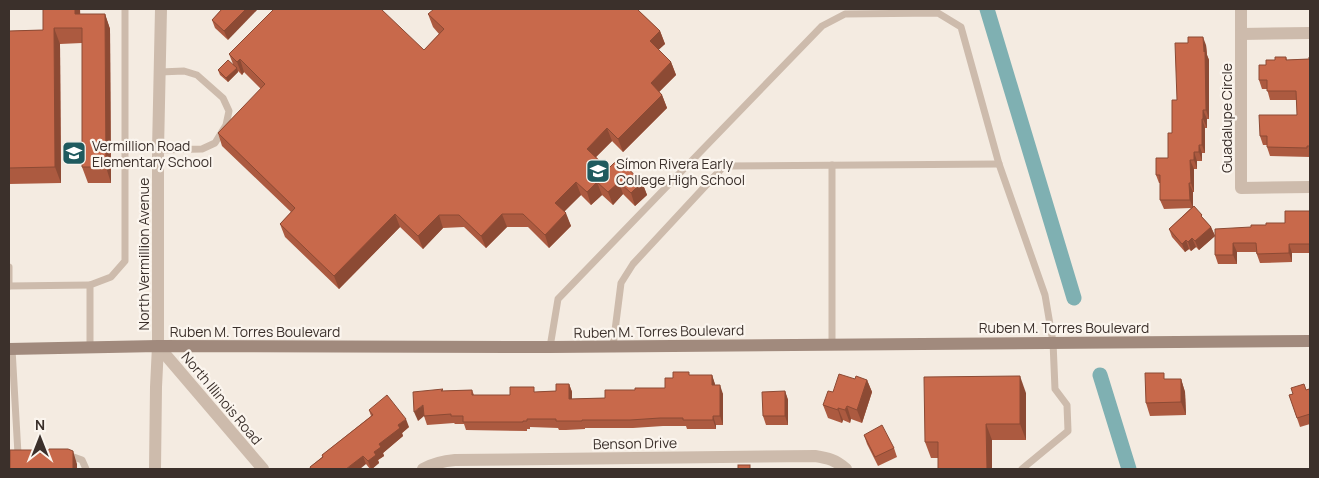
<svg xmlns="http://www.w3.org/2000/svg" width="1319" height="478" font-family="Manrope,sans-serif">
  <rect width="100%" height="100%" fill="#f4ebe1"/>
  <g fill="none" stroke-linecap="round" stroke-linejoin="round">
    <g stroke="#7fb0b2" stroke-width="15">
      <path d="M987,9L1074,298"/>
      <path d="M1100,375L1129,469"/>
    </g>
    <g stroke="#cdbbac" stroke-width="7">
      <path d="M158,150L202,149L215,143L226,125L229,111L223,98L197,75L184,71L160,72"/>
      <path d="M832,165V344"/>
      <path d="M9,267V286"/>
      <path d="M9,286L90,285"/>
      <path d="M613,346L621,283L633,264L724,166L999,164"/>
      <path d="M550,347L558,299L822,26L845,14L938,13L961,27L999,164L1045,295L1053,342L1055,389L1067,405L1068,431L1022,469"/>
      <path d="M90,348V285L111,277L125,261V9"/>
      <path d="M12,349L18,454H22"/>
      <path d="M68,455L82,460L86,469"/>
    </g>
    <g stroke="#cdbbac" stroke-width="12">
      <path d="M161,9L158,150V346L263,469"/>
      <path d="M1241,9V188L1310,187"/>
      <path d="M1241,34L1310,33"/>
      <path d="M423,469C434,463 443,461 455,460L815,456C828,458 836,460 846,469"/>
    </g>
    <path stroke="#cdbbac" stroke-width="12" d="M155,469L156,387L158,346"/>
    <path stroke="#a18a7d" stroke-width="12" d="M9,349L158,346L550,347L1310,341"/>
  </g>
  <g fill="#ac5a40">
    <path d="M222,9L228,40L215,28L212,20Z"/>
    <rect x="1174" y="9" width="31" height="1"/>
    <path d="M640,12L660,31L665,44L658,50L671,62L676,75L659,92L662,95L667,108L623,152L612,141L596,157L608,169L642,182L647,195L635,206L623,194L613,205L602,195L591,205L581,195L564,211L571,226L549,248L528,227H507L486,248L464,227L443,228L423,249L400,227L339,289L285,237L280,224L291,212L222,146L218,133L261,89L244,72L242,75L238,71V72L228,82L220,75L218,70L233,64L229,54L424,50L439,34L433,27L428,14Z"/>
    <path d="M81,14H105L110,29L111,183H88L82,167V43L60,44L61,183L9,184V31L43,30Z"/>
    <path d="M1206,45L1207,55L1209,60V119H1207V128H1205V153H1202V161H1197V169H1194V192H1193V207L1211,227L1215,236L1199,250L1196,247L1191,251L1189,249L1185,252L1172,237L1169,229L1191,208L1164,209L1160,200V183H1159L1156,175L1168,158L1177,100Z"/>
    <path d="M1286,57L1287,60L1309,59L1310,57V157L1270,156L1267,147V145H1263L1260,136L1297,115V100H1270L1267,89H1262L1259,80L1266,65L1275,60Z"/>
    <path d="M1310,211V253H1292V262L1260,263L1256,252H1237V264H1218L1215,255L1251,227L1285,223Z"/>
    <path d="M690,375H712L715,385L723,394V425H716V429H687L686,426H663L633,428H585V429L566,430H559L558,428L530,427V429H527V431L466,430L464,424H455L454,423L427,425L424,416L418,421L443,389V391L472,390L474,395H510L536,392L556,391L569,384L572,392V399L605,398L635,390L665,388L673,378Z"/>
    <path d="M855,379L867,380L872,392L862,423L851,419L850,423L843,420L842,423L828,418L823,405L833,392Z"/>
    <path d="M1166,379H1181L1185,392L1186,415L1150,416L1146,403Z"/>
    <path d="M1306,390L1310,392V424L1300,427L1289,395Z"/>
    <path d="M785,391L788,400V425H766L763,416Z"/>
    <path d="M1026,393V440H992V469H938V458H931L925,442Z"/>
    <path d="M369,410L409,427L402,433L403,436L383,453L384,456L378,460L379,463L372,469H370L366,464L310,469V467L322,457V455L371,416Z"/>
    <path d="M864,435L894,448L897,457L878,466L867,444Z"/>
  </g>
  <g fill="#8c4a34">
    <path d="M75,9H80L81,29L75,14Z"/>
    <path d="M246,9H258L228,40L224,31Z"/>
    <path d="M105,14L110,29L111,183L106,167Z"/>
    <path d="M54,28L60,44L61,183L55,167Z"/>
    <path d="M660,31L665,44L654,54L650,41Z"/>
    <path d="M1203,37L1206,45L1207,55L1209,60V119L1206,110Z"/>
    <path d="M240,59L244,72L242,75L237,62Z"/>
    <path d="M671,62L676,75L655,96L651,83Z"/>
    <path d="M237,68L238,72L228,82L226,78Z"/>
    <path d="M662,95L667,108L623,152L618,139Z"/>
    <path d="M1203,110L1207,119V128L1203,119Z"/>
    <path d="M1202,119L1205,128V153L1202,145Z"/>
    <path d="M607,128L612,141L592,161L587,149Z"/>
    <path d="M1199,145L1202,153V161L1199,152Z"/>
    <path d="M1194,152L1197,161V169L1194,160Z"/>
    <path d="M1190,160L1194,169V192L1191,183Z"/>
    <path d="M576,182L581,195L560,216L555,203Z"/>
    <path d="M597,182L602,195L591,205L587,192Z"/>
    <path d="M619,182L623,194L613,205L608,192Z"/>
    <path d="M642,182L647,195L635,206L631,193Z"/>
    <path d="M1189,183L1193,192V208L1190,200Z"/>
    <path d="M566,213L571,226L549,248L545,235Z"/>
    <path d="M395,214L400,227L339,289L334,276Z"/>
    <path d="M502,214L507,227L486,248L481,236Z"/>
    <path d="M439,215L443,228L423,249L418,236Z"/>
    <path d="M1211,227L1215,236L1199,250L1195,241Z"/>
    <path d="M1192,238L1196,247L1191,251L1188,242Z"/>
    <path d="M1186,240L1189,249L1185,252L1182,244Z"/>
    <path d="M1233,243L1237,252V264L1233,255Z"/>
    <path d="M1289,244L1292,253V262L1289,253Z"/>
    <path d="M712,375L715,384V394L712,385Z"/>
    <path d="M1020,376L1026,393V440L1020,424Z"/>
    <path d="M1181,379L1185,392L1186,415L1181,402Z"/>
    <path d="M867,380L872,392L862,423L857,410Z"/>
    <path d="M569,384L572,392V407L569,399Z"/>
    <path d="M720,385L723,394V425L720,416Z"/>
    <path d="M785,391L788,400V425L785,416Z"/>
    <path d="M423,405L426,414L418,421L414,412Z"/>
    <path d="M847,406L851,419L850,423L845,410Z"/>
    <path d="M838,408L843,420L842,423L838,410Z"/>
    <path d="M713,416L716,425V429L713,420Z"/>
    <path d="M406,419L409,427L402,433L403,436L383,453L384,456L378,460L379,463L372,469H371L368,461L379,444L398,425Z"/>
    <path d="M986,424L992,440V469H987Z"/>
    <path d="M73,451L77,464V469H73Z"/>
    <path d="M363,456L366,464L360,469H346Z"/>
  </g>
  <g fill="#c8694b" stroke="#8c4a34">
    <path d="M43,9H75V14H105L106,167H82V28H54L55,167L9,168V31L43,30Z"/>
    <path d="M222,9H246L224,31L212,20Z"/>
    <path d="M274,9H381L424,50L444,29L428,14L434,9H639L638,10L660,31L650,41L671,62L651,83L662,95L618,139L607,128L587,149L608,169L618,159L642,182L631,193L619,182L608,192L597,182L587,192L576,182L555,203L566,213L545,235L523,214H502L481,236L459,215H439L418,236L395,214L334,276L280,224L295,208L218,133L265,84L240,59L237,62L229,54Z"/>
    <path d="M1188,37H1203L1204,52L1205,51L1206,110H1203V119H1202V145H1199V152H1194V160H1190L1191,183H1189L1190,200H1160V175H1156V158H1168V133H1172V100H1177L1175,43H1188Z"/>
    <path d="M1275,57H1286V60L1309,59V57H1310V146H1307V148L1267,147V136H1260L1259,115H1297L1296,91H1267V80H1259V65H1266V60H1275Z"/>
    <path d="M228,60L237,68L226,78L218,70Z"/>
    <path d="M1194,206L1202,215L1201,216L1211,227L1195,241L1192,238L1188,242L1186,240L1182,244L1169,229Z"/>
    <path d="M1285,211H1310V244H1289V253L1257,254L1256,243H1233V255H1215V229L1251,227V225H1266V223H1285Z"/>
    <path d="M673,372H689V375H712V385H720V416H713V420H683V418H660L630,420H582V421H556V419H527V421H523V422H463V416H451V414L424,416L423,405L414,412L413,392L443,389L441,391L472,390V395H510V387H534V392L556,391V384H569V399L605,398V390H635V388H665V378H673Z"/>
    <path d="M1145,373H1164V379H1181V402L1146,403Z"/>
    <path d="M839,374L855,379L856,376L867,380L857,410L847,406L845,410L838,408V410L823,405L828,391L833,392Z"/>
    <path d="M1020,376V424H986L987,469H938V442H925L924,377Z"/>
    <path d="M1304,384L1306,390L1309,389L1310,392V414L1297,418L1289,395L1293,394L1291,388Z"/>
    <path d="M785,391V416H763L762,392Z"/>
    <path d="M387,395L406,419L398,425L400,428L379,444L381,447L374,452L376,455L368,461L363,456L346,469H310H311L310,467L323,457L322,455L373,415L369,410Z"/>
    <path d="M882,425L894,448L875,457L864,435Z"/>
    <path d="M49,449H68L73,451V469H10V450H38L40,453L44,454L48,452Z"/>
    <rect x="738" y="465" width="12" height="4"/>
  </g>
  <defs>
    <g id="school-square" transform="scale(1.25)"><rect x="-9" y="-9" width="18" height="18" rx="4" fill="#1f5a5e" stroke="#fbf5ee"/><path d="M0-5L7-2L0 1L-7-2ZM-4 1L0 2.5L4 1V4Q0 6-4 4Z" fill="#fff"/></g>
  </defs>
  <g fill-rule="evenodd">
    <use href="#school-square" x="74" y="153"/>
    <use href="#school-square" x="598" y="171"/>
  </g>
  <g text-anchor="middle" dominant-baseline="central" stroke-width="4.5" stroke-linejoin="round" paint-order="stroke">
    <g font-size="14" fill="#3b302b" stroke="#fbf5ee">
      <text transform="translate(1226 118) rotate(-90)">Guadalupe Circle</text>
      <text transform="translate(143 254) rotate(-90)">North Vermillion Avenue</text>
      <text x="1064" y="327">Ruben M. Torres Boulevard</text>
      <text x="255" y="331">Ruben M. Torres Boulevard</text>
      <text transform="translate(659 331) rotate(-1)">Ruben M. Torres Boulevard</text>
      <text transform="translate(222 398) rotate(50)">North Illinois Road</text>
      <text transform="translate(635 443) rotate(-1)">Benson Drive</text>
    </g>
    <g font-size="14" fill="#3b302b" stroke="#fbf5ee" text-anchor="start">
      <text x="92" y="145">Vermillion Road<tspan x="92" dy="16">Elementary School</tspan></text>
      <text x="616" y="163">Símon Rivera Early<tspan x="616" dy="16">College High School</tspan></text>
    </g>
  </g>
  <rect width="1319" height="478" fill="none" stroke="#3b302b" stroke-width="20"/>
  <g transform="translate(40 438)" stroke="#fbf5ee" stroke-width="4" paint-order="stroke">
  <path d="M0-4L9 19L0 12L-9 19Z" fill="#3b302b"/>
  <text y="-8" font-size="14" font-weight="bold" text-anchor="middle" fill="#3b302b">N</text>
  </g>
</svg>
